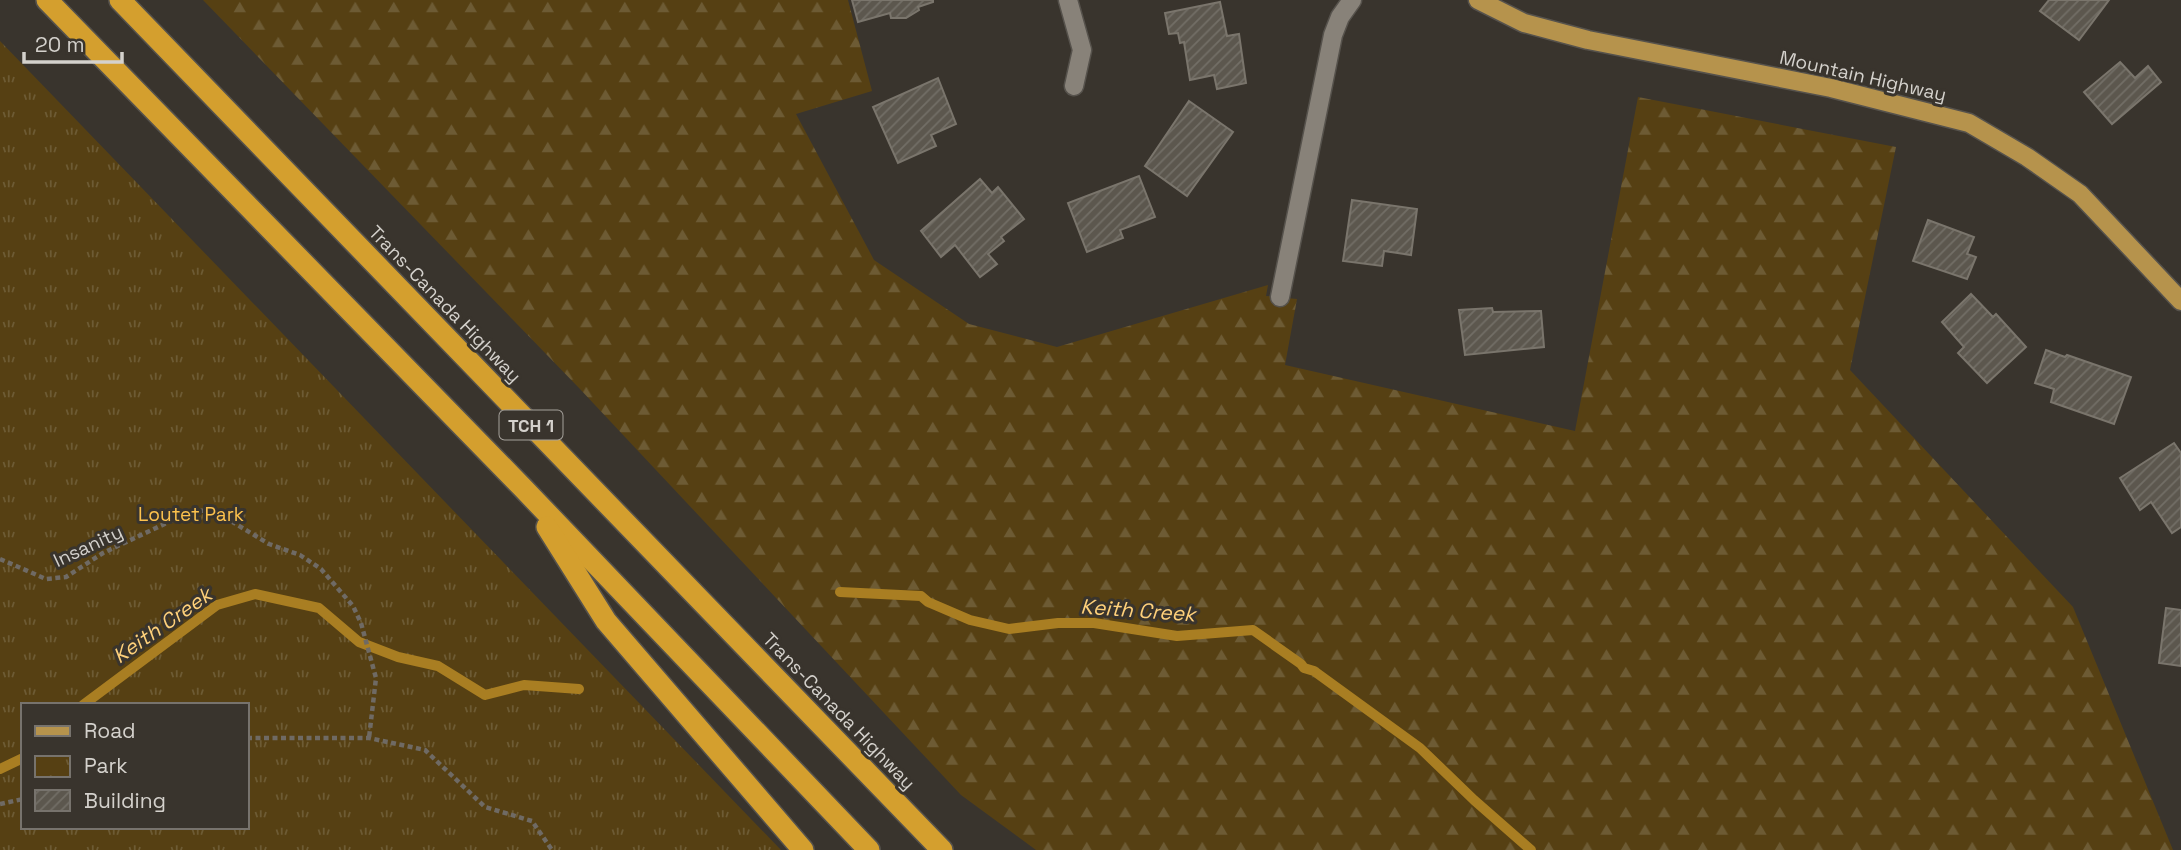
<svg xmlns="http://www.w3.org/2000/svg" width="2181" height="850" font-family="'Space Grotesk',sans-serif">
  <defs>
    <pattern id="forest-firs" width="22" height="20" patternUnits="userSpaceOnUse" patternTransform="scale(1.75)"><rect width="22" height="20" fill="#564013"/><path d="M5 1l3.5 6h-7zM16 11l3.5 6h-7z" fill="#6d5b34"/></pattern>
    <pattern id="park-tufts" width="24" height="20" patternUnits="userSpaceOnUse" patternTransform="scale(1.75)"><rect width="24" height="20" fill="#564013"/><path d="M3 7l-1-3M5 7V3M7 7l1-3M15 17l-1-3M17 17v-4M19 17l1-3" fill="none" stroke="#6d5b34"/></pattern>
    <pattern id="building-hatch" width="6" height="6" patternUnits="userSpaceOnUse" patternTransform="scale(1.75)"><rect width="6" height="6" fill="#5c574e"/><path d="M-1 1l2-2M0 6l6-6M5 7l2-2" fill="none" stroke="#726e66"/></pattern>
  </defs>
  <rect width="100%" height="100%" fill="#39342d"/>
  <path fill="url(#forest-firs)" d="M203,0H848L872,91L796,114L874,260L969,324L1057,347L1268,285L1266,296L1297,299L1285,365L1575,431L1638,97L1896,147L1850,370L2073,607L2173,850H1036L961,795L579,388Z"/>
  <path fill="url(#park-tufts)" fill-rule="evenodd" d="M0,41L781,850H0ZM23,705H247V827H23Z"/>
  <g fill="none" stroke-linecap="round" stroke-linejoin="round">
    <g stroke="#a97e22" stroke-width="10">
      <path d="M840,592L921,596L928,602L970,620L1009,629L1058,623H1094L1177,636L1253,630L1301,664L1304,668L1314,671L1420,748L1474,800L1531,850"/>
      <path d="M83,705L217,605L255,594L319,608L359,642L398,657L438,666L485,695L524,685L579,689"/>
      <path d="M0,769L23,758"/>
    </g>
  </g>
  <g fill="url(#building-hatch)" stroke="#7a756c" stroke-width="2">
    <path d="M852,0H933V2L918,7L919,10L906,18H891L890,13L858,22Z"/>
    <path d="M2049,0H2109L2079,40L2040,11Z"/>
    <path d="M1220,2L1227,36L1239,34L1246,83L1217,89L1214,75L1190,80L1184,42L1180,43L1178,33L1169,34L1165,13Z"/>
    <path d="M2120,62L2135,78L2148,66L2161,82L2112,124L2084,92Z"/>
    <path d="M938,78L956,124L931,135L936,146L898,163L873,107Z"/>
    <path d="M1189,101L1233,132L1187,196L1145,166Z"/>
    <path d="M1139,176L1155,217L1120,230L1123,238L1087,252L1068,203Z"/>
    <path d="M980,179L992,193L998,187L1024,219L1001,237L1004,241L988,254L997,264L980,277L955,245L941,257L921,231Z"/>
    <path d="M1352,200L1417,209L1411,255L1384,251L1382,266L1343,261Z"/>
    <path d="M1928,220L1974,237L1967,254L1976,257L1967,279L1913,261Z"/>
    <path d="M1971,294L1993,317L1996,314L2026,347L1987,383L1958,353L1964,347L1942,322Z"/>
    <path d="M1492,308L1493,312L1541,311L1544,347L1465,355L1459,310Z"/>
    <path d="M2046,350L2065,357L2067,355L2131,377L2114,424L2051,402L2054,389L2035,383Z"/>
    <path d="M2174,443L2181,453V527L2172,533L2151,502L2140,510L2120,478Z"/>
    <path d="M2166,608L2181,610V666L2159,663Z"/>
  </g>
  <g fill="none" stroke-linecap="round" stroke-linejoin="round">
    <g stroke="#56524c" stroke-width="21">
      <g id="minor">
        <path d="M1068,0L1082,50L1074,86"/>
        <path d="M1280,297L1333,35L1340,17L1352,0"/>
      </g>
    </g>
    <g stroke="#56524c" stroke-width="21">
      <path id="major" d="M1478,0L1524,23L1588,40L1831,88L1969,123L2027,157L2080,194L2181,301"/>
    </g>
    <g stroke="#56524c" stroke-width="24">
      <g id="highway">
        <path d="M47,0L522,487L869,850"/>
        <path d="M120,0L942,850"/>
        <path d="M547,527L606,621L803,850"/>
      </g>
    </g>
    <g stroke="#6f6a64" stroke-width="4.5" stroke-dasharray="5 3.5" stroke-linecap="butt">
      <path d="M0,559L46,579L66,577L103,553L194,510L216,512L269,544L300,555L321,569L353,606L361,623L376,678L369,738"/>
      <path d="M247,738H369L425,750L485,807L532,821L552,850"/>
      <path d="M0,804L23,799"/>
    </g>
    <use href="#minor" stroke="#888279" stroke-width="18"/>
    <use href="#major" stroke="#b6934c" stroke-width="18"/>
    <use href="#highway" stroke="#d49f2e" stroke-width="21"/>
  </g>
  <g text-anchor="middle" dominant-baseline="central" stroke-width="6" stroke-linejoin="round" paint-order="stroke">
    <rect fill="#39342d" stroke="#a6a29c" stroke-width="2" x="499.5" y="410.5" width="63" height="29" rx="5"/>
    <g font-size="18" font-weight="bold" fill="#d4d1cc">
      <text x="531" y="425">TCH 1</text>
    </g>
    <g font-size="19" fill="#d4d1cc" stroke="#39342d">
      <text transform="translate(1863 76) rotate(13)">Mountain Highway</text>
      <text transform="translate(445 304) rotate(46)">Trans-Canada Highway</text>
      <text transform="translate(88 546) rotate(-25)">Insanity</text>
      <text transform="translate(839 711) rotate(46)">Trans-Canada Highway</text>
    </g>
    <g font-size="19" fill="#fdc24d" stroke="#39342d">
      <text x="191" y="514">Loutet Park</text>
    </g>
    <g font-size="21" font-style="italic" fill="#fed07a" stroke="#39342d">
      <text transform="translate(1138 610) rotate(4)">Keith Creek</text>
      <text transform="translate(162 625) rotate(-35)">Keith Creek</text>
    </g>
  </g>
  <rect x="21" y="703" width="228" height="126" fill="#39342d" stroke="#77736d" stroke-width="2"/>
  <rect x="35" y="726" width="35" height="10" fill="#b6934c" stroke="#77736d" stroke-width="2"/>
  <text x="84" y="738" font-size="21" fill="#d4d1cc">Road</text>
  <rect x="35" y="756" width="35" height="21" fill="url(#park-tufts)" stroke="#77736d" stroke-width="2"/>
  <text x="84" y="773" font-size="21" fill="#d4d1cc">Park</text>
  <rect x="35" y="790" width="35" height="21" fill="url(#building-hatch)" stroke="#77736d" stroke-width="2"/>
  <text x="84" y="808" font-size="21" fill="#d4d1cc">Building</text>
  <path d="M24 52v10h98v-10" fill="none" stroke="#d4d1cc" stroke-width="3.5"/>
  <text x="35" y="52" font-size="21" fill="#d4d1cc" stroke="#39342d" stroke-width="5" paint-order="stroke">20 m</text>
</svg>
